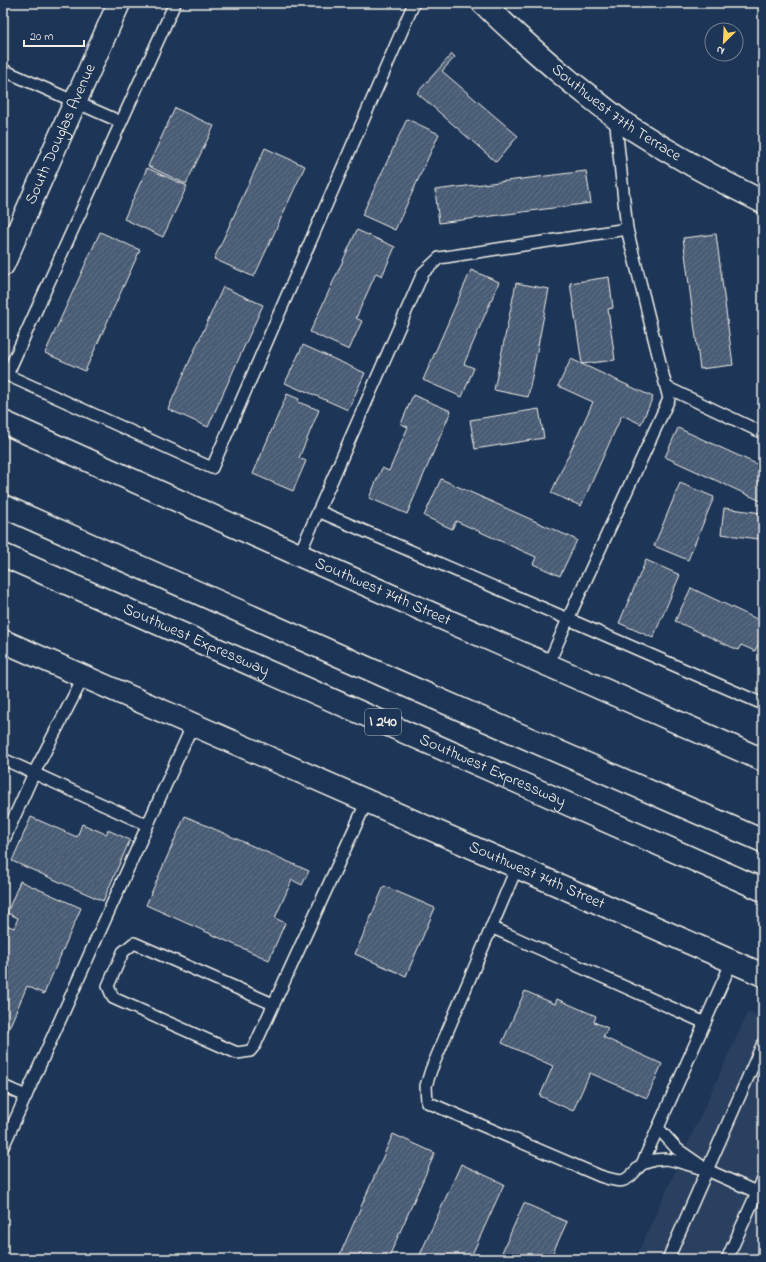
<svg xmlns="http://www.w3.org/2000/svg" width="766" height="1262" font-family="'Indie Flower',sans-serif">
  <defs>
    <pattern id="building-hatch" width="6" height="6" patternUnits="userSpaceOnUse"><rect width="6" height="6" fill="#485b74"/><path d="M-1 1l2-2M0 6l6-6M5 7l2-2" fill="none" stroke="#637388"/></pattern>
  </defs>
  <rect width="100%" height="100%" fill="#1d3557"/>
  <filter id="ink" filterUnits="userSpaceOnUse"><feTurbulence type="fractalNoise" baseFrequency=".025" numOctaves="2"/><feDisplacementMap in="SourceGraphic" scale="8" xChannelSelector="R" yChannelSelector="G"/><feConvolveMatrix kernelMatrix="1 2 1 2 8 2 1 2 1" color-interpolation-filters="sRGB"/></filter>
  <g filter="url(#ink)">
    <path fill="#2a4060" d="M748,1012L763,1018V1259H635Z"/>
    <g fill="url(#building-hatch)" stroke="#f4f1e8">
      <path d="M452,54L455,57L442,71L518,136L496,162L417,93Z"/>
      <path d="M175,108L214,126L186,184L148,166Z"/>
      <path d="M407,119L439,134L395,230L362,215Z"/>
      <path d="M265,148L305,166L254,277L214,259Z"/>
      <path d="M147,168L187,186L163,237L124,219Z"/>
      <path d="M586,171L591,203L439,223L435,190Z"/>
      <path d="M357,230L395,247L382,276L376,273L356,318L362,321L349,350L310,332Z"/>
      <path d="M100,232L140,250L85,371L45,353Z"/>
      <path d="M716,234L733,365L700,369L683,238Z"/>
      <path d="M471,270L499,282L464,364L474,368L462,397L423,380Z"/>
      <path d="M609,277L613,308L608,309L615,360L582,364L570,283Z"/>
      <path d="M516,283L549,289L528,397L494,390Z"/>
      <path d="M223,287L263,305L208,427L168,409Z"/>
      <path d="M303,345L365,373L348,410L303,390V391L285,383Z"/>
      <path d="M571,359L653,397L641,424L622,415L581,506L551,493L593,402L558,386Z"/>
      <path d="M287,394L299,399L298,402L319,410L299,458L306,461L293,491L253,474Z"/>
      <path d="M413,395L451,411L407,514L369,498L382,468L389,471L408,427L401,424Z"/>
      <path d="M539,409L544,438L475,449L470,420Z"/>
      <path d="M678,428L763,467V502L665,457Z"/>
      <path d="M441,479L577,540L560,576L533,564L536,557L456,521L452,529L424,516Z"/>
      <path d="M680,483L714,497L688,560L654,546Z"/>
      <path d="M724,508L762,513L758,539L721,534Z"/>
      <path d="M646,560L680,575L653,638L619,623Z"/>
      <path d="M691,588L763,622V633L755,651L741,645L738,650L675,621Z"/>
      <path d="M763,659V669L759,667Z"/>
      <path d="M185,816L309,871L302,885L292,880L275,918L285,923L269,960L146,905Z"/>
      <path d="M31,817L77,837L82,824L106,834L108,830L130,840L103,901L12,861Z"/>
      <path d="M20,881L81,908L44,994L27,986L3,1042V924L14,928L18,918L7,913Z"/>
      <path d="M384,886L435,908L406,976L355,954Z"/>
      <path d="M525,991L555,1004L557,999L596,1016L594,1022L608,1028L603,1037L662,1064L647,1098L590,1073L573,1111L540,1096L553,1066L502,1043Z"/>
      <path d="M393,1134L435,1153L388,1259H338Z"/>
      <path d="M461,1164L504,1184L470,1259H418Z"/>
      <path d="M524,1203L567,1222L550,1259H499Z"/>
    </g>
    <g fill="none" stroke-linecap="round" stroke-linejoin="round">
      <g stroke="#f4f1e8" stroke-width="14">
        <g id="service">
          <path d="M175,3L7,375L212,468L414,3"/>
          <path d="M3,70L121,122"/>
          <path d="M615,116L627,229"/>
          <path d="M666,387L763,433"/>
          <path d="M299,555L423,273L439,258L627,229L669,399L568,619L318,511"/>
          <path d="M548,665L568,619L763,704"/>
          <path d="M3,759L147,825"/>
          <path d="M3,842L34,773L84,676"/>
          <path d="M517,867L431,1070L426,1086L427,1102L600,1176C626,1184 624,1183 642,1164L732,961"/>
          <path d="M491,927L705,1023"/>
          <path d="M273,1004L134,943L123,952L108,986L113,998L237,1053L250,1051L255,1045L367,801"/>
          <path d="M3,1086L26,1096"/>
          <path d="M658,1128L677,1149L700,1165"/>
          <path d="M3,1147L193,724"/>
          <path d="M642,1164L654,1160L666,1159L676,1161L707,1170L763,1195"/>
          <path d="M668,1259L763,1043"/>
          <path d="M727,1259L763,1179"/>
        </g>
      </g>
      <g stroke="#f4f1e8" stroke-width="25">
        <g id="minor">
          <path id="s1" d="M483,3C511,31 541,57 571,82C591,97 610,114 631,128C673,155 718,180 763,202"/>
          <path id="s2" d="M3,265L119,3"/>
        </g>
      </g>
      <g stroke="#f4f1e8" stroke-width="25">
        <g id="secondary">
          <path id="s3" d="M3,422L299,555L763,760"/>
          <path id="s4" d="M3,641L763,975"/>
        </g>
      </g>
      <g stroke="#f4f1e8" stroke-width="25">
        <g id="motorway">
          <path d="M3,506L394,680L763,841"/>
          <path id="s5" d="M3,555L763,890"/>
        </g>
      </g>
      <use href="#service" stroke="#1d3557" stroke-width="11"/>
      <use href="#minor" stroke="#1d3557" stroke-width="22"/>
      <use href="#secondary" stroke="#1d3557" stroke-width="22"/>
      <use href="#motorway" stroke="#1d3557" stroke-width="22"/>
    </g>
  </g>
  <g text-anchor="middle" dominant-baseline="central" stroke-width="4" stroke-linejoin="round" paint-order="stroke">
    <rect fill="#1d3557" stroke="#b4b9bc" stroke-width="1" x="365" y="709" width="36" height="26" rx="3"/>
    <g font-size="15" font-weight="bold" fill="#f4f1e8">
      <text x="383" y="722">I 240</text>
    </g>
    <g font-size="16" fill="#f4f1e8" stroke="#1d3557">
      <text stroke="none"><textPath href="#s1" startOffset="173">Southwest 77th Terrace</textPath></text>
      <text stroke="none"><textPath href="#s2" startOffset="143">South Douglas Avenue</textPath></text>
      <text stroke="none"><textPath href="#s3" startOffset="416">Southwest 74th Street</textPath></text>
      <text stroke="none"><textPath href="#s5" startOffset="211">Southwest Expressway</textPath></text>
      <text stroke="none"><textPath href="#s5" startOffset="535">Southwest Expressway</textPath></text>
      <text stroke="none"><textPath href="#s4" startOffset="583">Southwest 74th Street</textPath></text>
    </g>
  </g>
  <rect width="766" height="1262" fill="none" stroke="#1d3557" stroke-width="16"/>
  <rect x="8" y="8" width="750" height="1246" fill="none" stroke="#f4f1e8" stroke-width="1.5" filter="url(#ink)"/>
  <g transform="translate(724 42) rotate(204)"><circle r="19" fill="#1d3557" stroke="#738091"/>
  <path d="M0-3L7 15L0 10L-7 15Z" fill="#ffd166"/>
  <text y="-6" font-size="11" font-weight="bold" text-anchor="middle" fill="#f4f1e8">N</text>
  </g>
  <path d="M24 40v6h60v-6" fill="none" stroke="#f4f1e8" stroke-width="2"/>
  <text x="30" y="40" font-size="12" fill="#f4f1e8" stroke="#1d3557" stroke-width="3" paint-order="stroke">20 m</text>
</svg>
